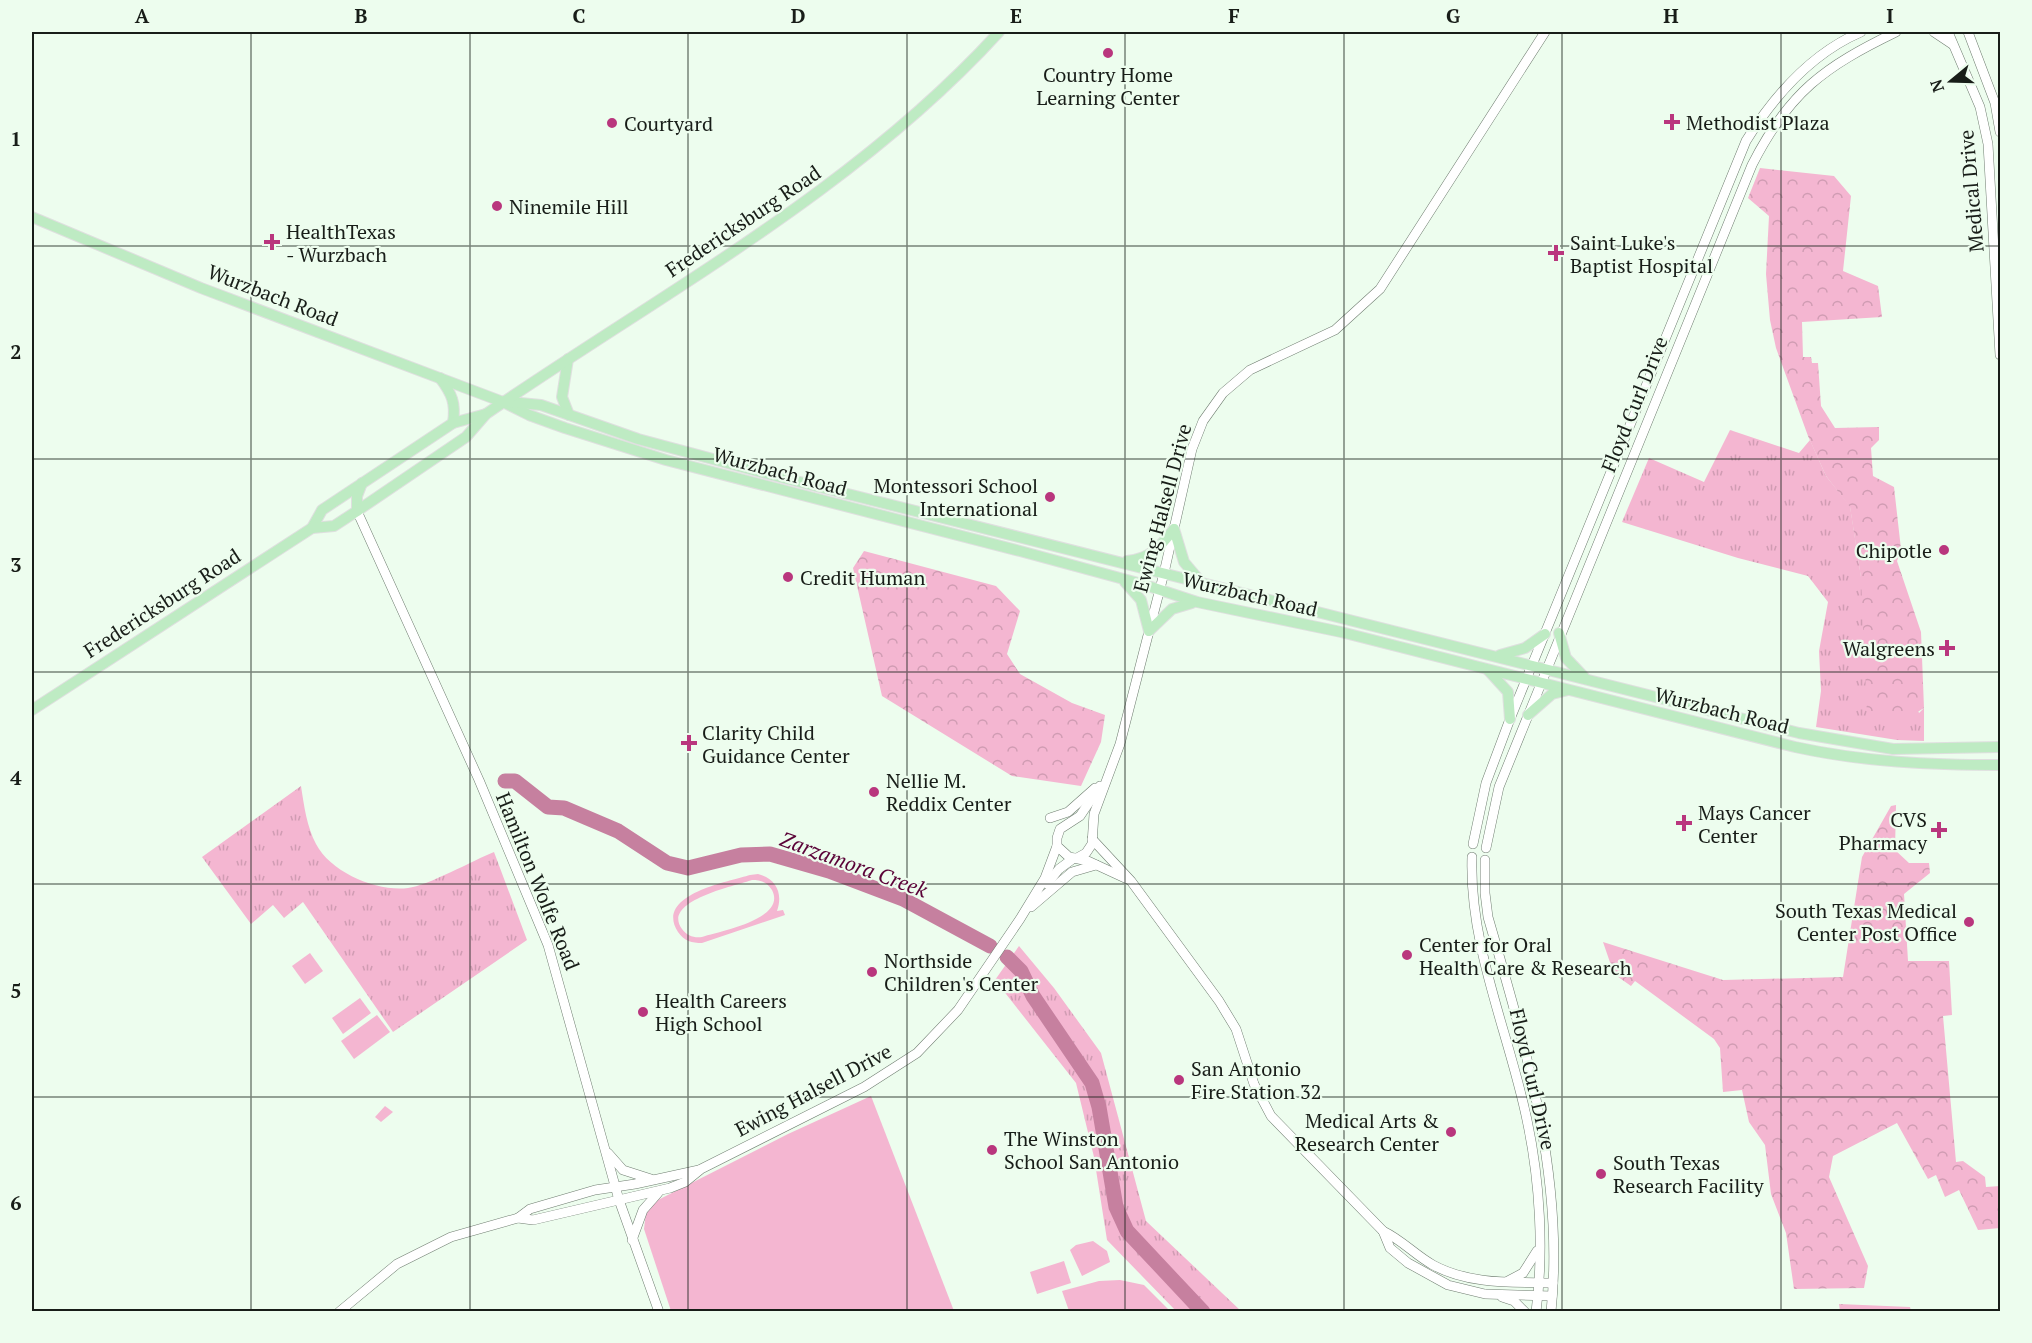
<svg xmlns="http://www.w3.org/2000/svg" width="2032" height="1343" font-family="'PT Serif',serif">
  <defs>
    <pattern id="grass-tufts" width="24" height="20" patternUnits="userSpaceOnUse" patternTransform="scale(1.5)"><rect width="24" height="20" fill="#f4b6d1"/><path d="M3 7l-1-3M5 7V3M7 7l1-3M15 17l-1-3M17 17v-4M19 17l1-3" fill="none" stroke="#d09cb3"/></pattern>
    <pattern id="forest-crowns" width="20" height="18" patternUnits="userSpaceOnUse" patternTransform="scale(1.5)"><rect width="20" height="18" fill="#f4b6d1"/><path d="M2 6a3 3 0 1 1 6 0M12 15a3 3 0 1 1 6 0" fill="none" stroke="#d09cb3"/></pattern>
  </defs>
  <rect width="100%" height="100%" fill="#edfdee"/>
  <g fill="url(#grass-tufts)">
    <path d="M1730,430L1799,453L1810,440L1826,476L1850,506L1861,577L1919,713L1924,708V741L1897,740L1816,727L1821,691L1819,651L1828,602L1808,576L1738,558L1622,522L1649,458L1704,482Z"/>
    <path d="M301,786C304,806 307,827 316,844C331,873 378,892 408,888C427,886 474,860 494,852L527,940L393,1032L303,902L284,918L273,905L251,924L202,857Z"/>
    <path d="M1019,946L1054,988L1101,1053L1146,1221L1241,1311H1176L1107,1240L1094,1157L1076,1083L995,980Z"/>
  </g>
  <g fill="url(#forest-crowns)">
    <path d="M1760,168L1834,176L1851,196L1843,271L1878,286L1882,317L1802,322L1803,357H1811L1812,363H1818L1821,406L1835,428L1879,427V440L1871,448L1873,476L1894,487L1901,549L1897,561L1921,632L1924,708L1906,719L1867,715L1861,578L1850,507L1826,476L1808,436L1776,348L1770,320L1766,274L1769,216L1748,198Z"/>
    <path d="M864,551L996,586L1020,611L1007,654L1020,674L1072,703L1105,715L1101,742L1081,786L1012,776L882,696L853,568Z"/>
    <path d="M1896,805L1895,850L1909,863H1929L1930,873L1904,894L1908,961H1949L1952,1015L1943,1016L1956,1162L1963,1161L1985,1177L1986,1187L2000,1186V1228L1978,1230L1959,1190L1945,1197L1936,1175L1928,1179L1897,1123L1833,1156L1829,1177L1868,1266L1864,1288L1794,1289L1786,1233L1771,1194L1765,1145L1749,1122L1742,1090L1723,1092L1720,1048L1714,1039L1635,981L1631,986L1614,974L1603,942L1723,980L1843,977L1862,857L1891,806Z"/>
    <path d="M1839,1304L1910,1307L1911,1311H1840Z"/>
  </g>
  <g fill="#f4b6d1" fill-rule="evenodd">
    <path d="M758,874C777,879 783,894 777,911L783,910L785,915L702,943C692,943 684,941 678,932C654,895 727,882 750,875ZM752,880C761,880 767,882 772,890C787,919 721,931 702,937C694,938 687,936 682,929C661,901 735,886 752,880Z"/>
    <path d="M310,953L323,971L305,984L292,966Z"/>
    <path d="M360,998L371,1013L343,1034L332,1018Z"/>
    <path d="M377,1015L390,1032L354,1059L341,1041Z"/>
    <path d="M871,1096L954,1311H671L644,1229L646,1212L656,1201L788,1134Z"/>
    <path d="M385,1106L393,1112L381,1122L375,1117Z"/>
    <path d="M1093,1241L1107,1251L1110,1262L1082,1276L1070,1250L1076,1245Z"/>
    <path d="M1064,1261L1071,1283L1037,1294L1030,1272Z"/>
    <path d="M1120,1280L1144,1285L1170,1311H1069L1062,1291L1099,1281Z"/>
  </g>
  <g fill="none" stroke-linecap="round" stroke-linejoin="round">
    <g stroke="#c6809f" stroke-width="15">
      <path d="M505,781H515L548,807L564,808L618,831L667,863L688,868L741,855L770,854L829,871L903,899L990,946"/>
      <path d="M1007,957L1021,971L1033,996L1092,1083L1099,1107L1116,1207L1127,1231L1203,1312"/>
    </g>
    <g stroke="#6f7d70" stroke-width="10">
      <g id="tertiary">
        <path d="M1934,32L1952,44"/>
        <path d="M1948,32L1980,107L1988,144L2000,355"/>
        <path d="M1968,32L1995,103L2000,132"/>
        <path d="M357,511L479,780L548,945L619,1200L659,1312"/>
        <path d="M1100,786L1080,816L1060,829L1057,838V846L1069,857L1088,861L1127,879"/>
        <path d="M1050,818L1068,812L1095,788"/>
        <path d="M1092,839L1131,881L1219,1001L1236,1029L1254,1084L1271,1116L1383,1231C1402,1240 1415,1255 1433,1265C1470,1285 1513,1282 1553,1283"/>
        <path d="M1473,844L1486,783L1510,719L1746,141C1774,96 1812,53 1861,32"/>
        <path d="M1486,848L1499,787L1752,165C1789,92 1824,67 1896,32"/>
        <path d="M1472,857C1469,947 1509,1033 1527,1120C1540,1181 1544,1250 1536,1312"/>
        <path d="M1077,858L1086,853L1092,844L1094,814L1120,744L1164,573L1192,449L1203,421L1223,393L1250,370L1335,330L1380,289L1545,32"/>
        <path d="M1485,860V893L1488,917C1525,1045 1565,1177 1551,1312"/>
        <path d="M1047,884L1059,869L1074,858"/>
        <path d="M1031,907L1072,872L1096,865"/>
        <path d="M608,1153L623,1170L651,1179"/>
        <path d="M518,1218L533,1220L670,1188L685,1182L701,1169L864,1087L917,1053L958,1010L1020,919L1045,878L1057,846"/>
        <path d="M1383,1231L1390,1248L1408,1263L1448,1285L1485,1294L1552,1296"/>
        <path d="M632,1240L643,1210L658,1193"/>
        <path d="M1508,1281L1523,1273L1537,1251"/>
        <path d="M1502,1297L1514,1301L1525,1312"/>
        <path d="M339,1312L397,1264L451,1237L518,1218L530,1209L595,1190L635,1184L699,1170"/>
      </g>
    </g>
    <g stroke="#dfdfdf" stroke-width="12">
      <g id="primary">
        <path d="M32,217L201,288L503,402L529,415L565,428L666,460L1020,551L1142,584L1197,602L1341,632L1795,747C1864,762 1930,765 2000,765"/>
        <path d="M568,359L562,397L569,415"/>
        <path d="M440,378C452,394 456,403 453,423"/>
        <path d="M510,402L541,405L638,439L780,477L1799,733L1893,749L2000,747"/>
        <path d="M357,511V496L362,483"/>
        <path d="M312,528L322,510L453,423L486,414"/>
        <path d="M1174,529L1184,562L1200,581"/>
        <path d="M1127,561C1150,559 1160,547 1174,529"/>
        <path d="M1125,582L1141,600L1149,631"/>
        <path d="M1149,631L1172,609L1192,603"/>
        <path d="M1559,633L1566,658L1584,677"/>
        <path d="M1500,655L1525,648L1545,634"/>
        <path d="M1488,670L1508,692L1510,719"/>
        <path d="M32,710L312,528L334,526L357,511L466,437L486,414C662,293 855,190 999,32"/>
        <path d="M1528,715L1552,694L1568,690"/>
      </g>
    </g>
    <use href="#tertiary" stroke="#fff" stroke-width="9"/>
    <use href="#primary" stroke="#beebc3" stroke-width="10"/>
  </g>
  <path fill="none" stroke="#181d18" stroke-width="1.5" stroke-opacity="0.55" d="M251,32V1312M470,32V1312M688,32V1312M907,32V1312M1125,32V1312M1344,32V1312M1562,32V1312M1781,32V1312M32,246H2000M32,459H2000M32,672H2000M32,884H2000M32,1097H2000"/>
  <g fill="#b9367d" stroke="#edfdee" stroke-width="2">
    <circle cx="1108" cy="53" r="6"/>
    <path d="M1669 113h6v6h6v6h-6v6h-6v-6h-6v-6h6z"/>
    <circle cx="612" cy="123" r="6"/>
    <circle cx="497" cy="206" r="6"/>
    <path d="M269 233h6v6h6v6h-6v6h-6v-6h-6v-6h6z"/>
    <path d="M1553 244h6v6h6v6h-6v6h-6v-6h-6v-6h6z"/>
    <circle cx="1050" cy="497" r="6"/>
    <circle cx="1944" cy="550" r="6"/>
    <circle cx="788" cy="577" r="6"/>
    <path d="M1944 639h6v6h6v6h-6v6h-6v-6h-6v-6h6z"/>
    <path d="M686 734h6v6h6v6h-6v6h-6v-6h-6v-6h6z"/>
    <circle cx="874" cy="792" r="6"/>
    <path d="M1681 814h6v6h6v6h-6v6h-6v-6h-6v-6h6z"/>
    <path d="M1936 821h6v6h6v6h-6v6h-6v-6h-6v-6h6z"/>
    <circle cx="1969" cy="922" r="6"/>
    <circle cx="1407" cy="955" r="6"/>
    <circle cx="872" cy="972" r="6"/>
    <circle cx="643" cy="1012" r="6"/>
    <circle cx="1179" cy="1080" r="6"/>
    <circle cx="1451" cy="1132" r="6"/>
    <circle cx="992" cy="1150" r="6"/>
    <circle cx="1601" cy="1174" r="6"/>
  </g>
  <g text-anchor="middle" dominant-baseline="central" stroke-width="4.5" stroke-linejoin="round" paint-order="stroke">
    <g font-size="20" fill="#181d18" stroke="#edfdee" text-anchor="start">
      <text x="1108" y="74" text-anchor="middle">Country Home<tspan x="1108" dy="23">Learning Center</tspan></text>
      <text x="1686" y="122">Methodist Plaza</text>
      <text x="624" y="123">Courtyard</text>
      <text x="509" y="206">Ninemile Hill</text>
      <text x="286" y="231">HealthTexas<tspan x="286" dy="23">- Wurzbach</tspan></text>
      <text x="1570" y="242">Saint Luke's<tspan x="1570" dy="23">Baptist Hospital</tspan></text>
      <text x="1038" y="485" text-anchor="end">Montessori School<tspan x="1038" dy="23">International</tspan></text>
      <text x="1932" y="550" text-anchor="end">Chipotle</text>
      <text x="800" y="577">Credit Human</text>
      <text x="1935" y="648" text-anchor="end">Walgreens</text>
      <text x="702" y="732">Clarity Child<tspan x="702" dy="23">Guidance Center</tspan></text>
      <text x="886" y="780">Nellie M.<tspan x="886" dy="23">Reddix Center</tspan></text>
      <text x="1698" y="812">Mays Cancer<tspan x="1698" dy="23">Center</tspan></text>
      <text x="1927" y="819" text-anchor="end">CVS<tspan x="1927" dy="23">Pharmacy</tspan></text>
      <text x="1957" y="910" text-anchor="end">South Texas Medical<tspan x="1957" dy="23">Center Post Office</tspan></text>
      <text x="1419" y="944">Center for Oral<tspan x="1419" dy="23">Health Care &amp; Research</tspan></text>
      <text x="884" y="960">Northside<tspan x="884" dy="23">Children's Center</tspan></text>
      <text x="655" y="1000">Health Careers<tspan x="655" dy="23">High School</tspan></text>
      <text x="1191" y="1068">San Antonio<tspan x="1191" dy="23">Fire Station 32</tspan></text>
      <text x="1439" y="1120" text-anchor="end">Medical Arts &amp;<tspan x="1439" dy="23">Research Center</tspan></text>
      <text x="1004" y="1138">The Winston<tspan x="1004" dy="23">School San Antonio</tspan></text>
      <text x="1613" y="1162">South Texas<tspan x="1613" dy="23">Research Facility</tspan></text>
    </g>
    <g font-size="20" fill="#181d18" stroke="#edfdee">
      <text transform="translate(1971 191) rotate(-95)">Medical Drive</text>
      <text transform="translate(743 221) rotate(-34)">Fredericksburg Road</text>
      <text transform="translate(273 295) rotate(21)">Wurzbach Road</text>
      <text transform="translate(1634 404) rotate(-68)">Floyd Curl Drive</text>
      <text transform="translate(780 471) rotate(15)">Wurzbach Road</text>
      <text transform="translate(1162 508) rotate(-75)">Ewing Halsell Drive</text>
      <text transform="translate(1250 594) rotate(13)">Wurzbach Road</text>
      <text transform="translate(162 603) rotate(-33)">Fredericksburg Road</text>
      <text transform="translate(1722 710) rotate(14)">Wurzbach Road</text>
      <text transform="translate(538 881) rotate(68)">Hamilton Wolfe Road</text>
      <text transform="translate(1533 1079) rotate(77)">Floyd Curl Drive</text>
      <text transform="translate(813 1090) rotate(-28)">Ewing Halsell Drive</text>
    </g>
    <g font-size="21" font-style="italic" fill="#5a0237" stroke="#edfdee">
      <text transform="translate(854 864) rotate(20)">Zarzamora Creek</text>
    </g>
  </g>
  <rect width="2032" height="1343" fill="none" stroke="#edfdee" stroke-width="66"/>
  <g transform="translate(1951 81) rotate(251)" stroke="#edfdee" stroke-width="4.5" paint-order="stroke">
  <path d="M0-4.5L10 22L0 15L-10 22Z" fill="#181d18"/>
  <text y="-9" font-size="16" font-weight="bold" text-anchor="middle" fill="#181d18">N</text>
  </g>
  <rect x="33" y="33" width="1966" height="1277" fill="none" stroke="#181d18" stroke-width="2"/>
  <g font-size="20" text-anchor="middle" font-weight="bold" fill="#181d18">
    <text x="142" y="23">A</text>
    <text x="361" y="23">B</text>
    <text x="579" y="23">C</text>
    <text x="798" y="23">D</text>
    <text x="1016" y="23">E</text>
    <text x="1234" y="23">F</text>
    <text x="1453" y="23">G</text>
    <text x="1671" y="23">H</text>
    <text x="1890" y="23">I</text>
    <text x="16" y="146">1</text>
    <text x="16" y="359">2</text>
    <text x="16" y="572">3</text>
    <text x="16" y="785">4</text>
    <text x="16" y="998">5</text>
    <text x="16" y="1210">6</text>
  </g>
</svg>
